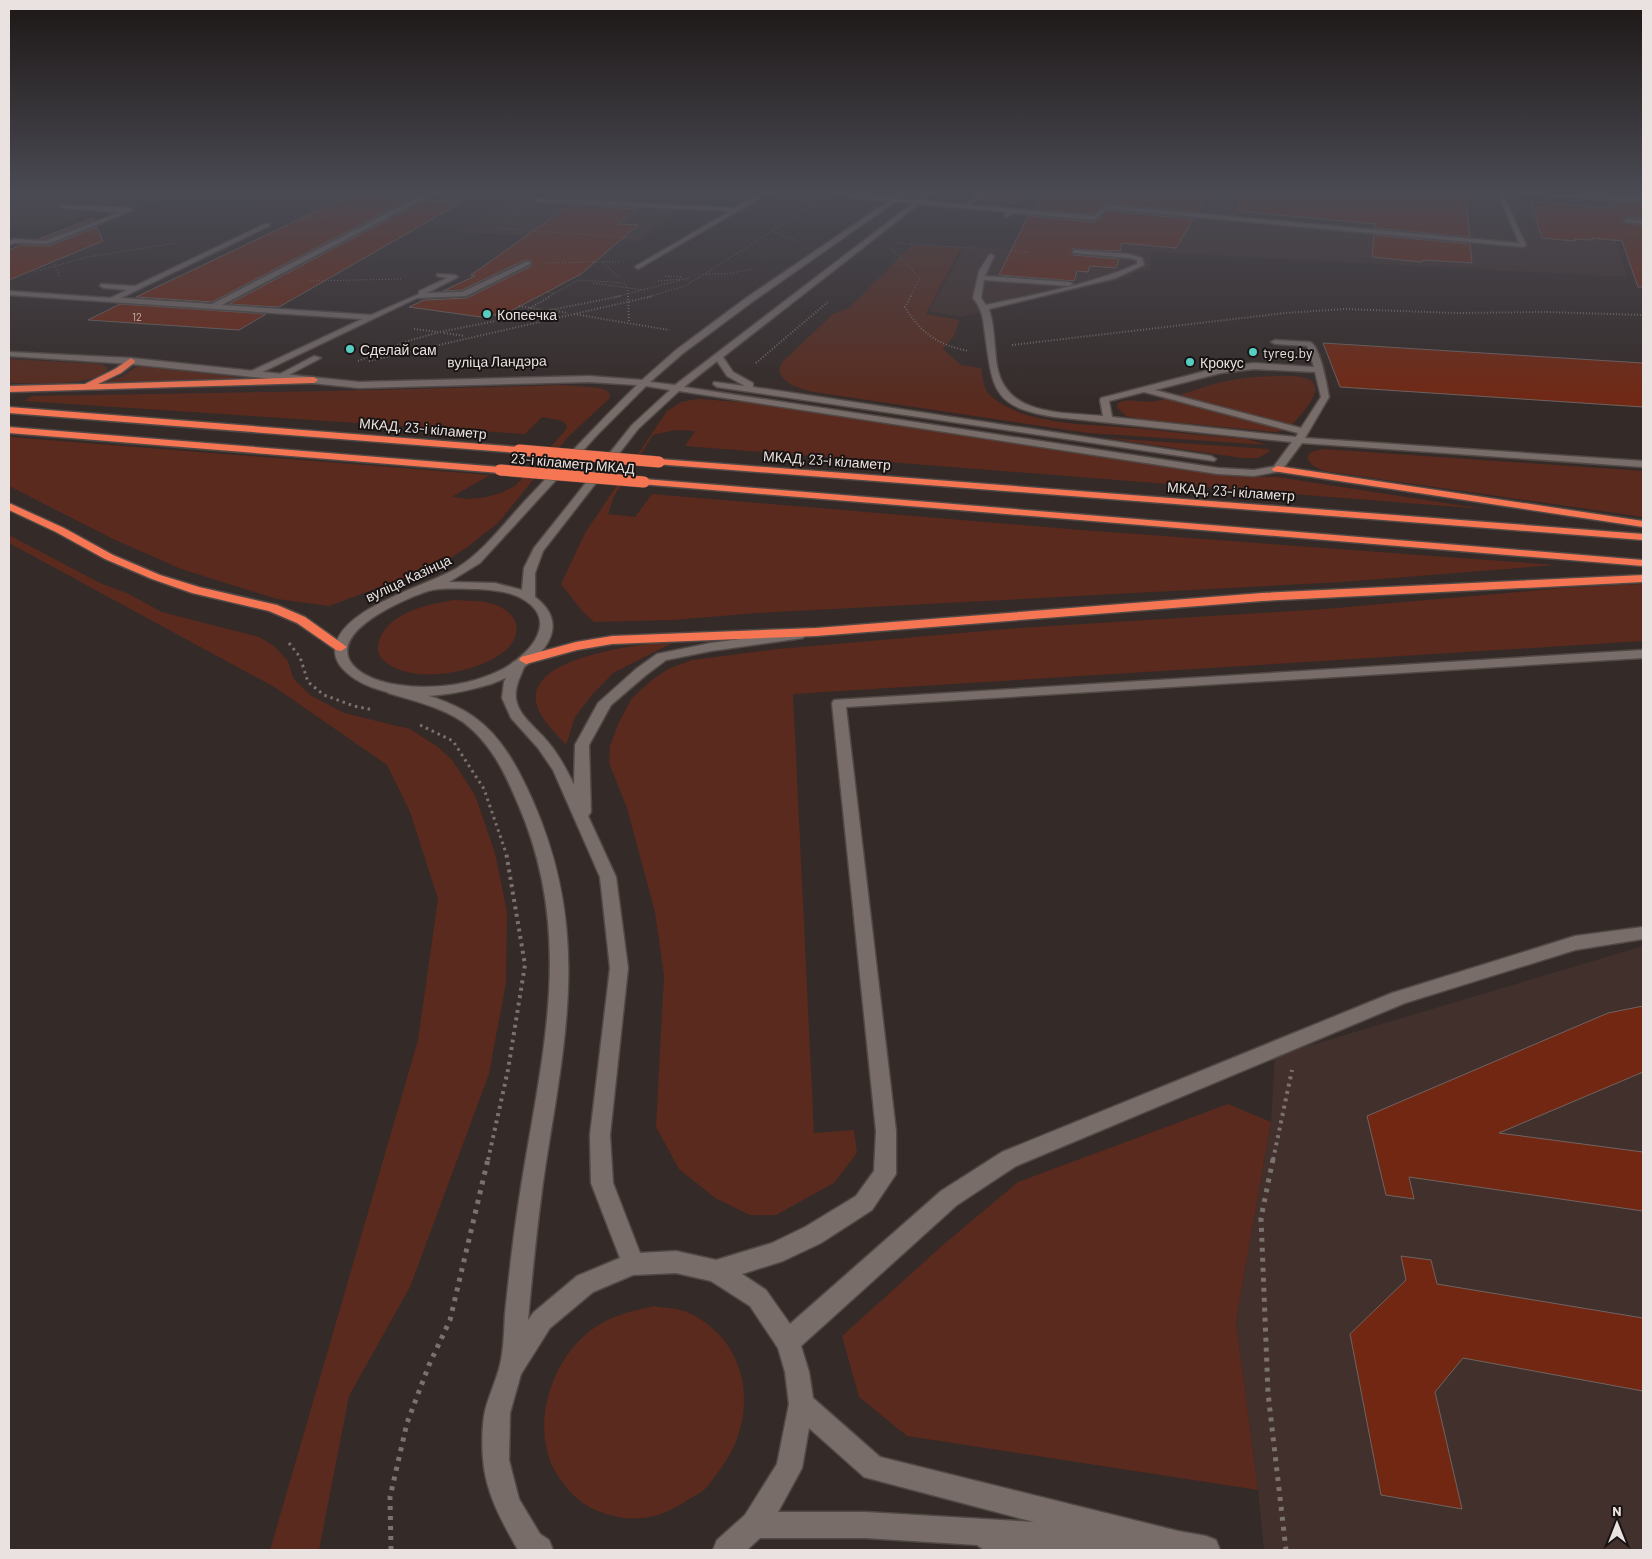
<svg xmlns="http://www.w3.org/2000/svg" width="1652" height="1559" font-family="Barlow,sans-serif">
  <rect width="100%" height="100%" fill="#342a28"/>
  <g fill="#41302c">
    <path d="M9,190H152L56,227L9,225Z"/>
    <path d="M1052,190H1643V224L1617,222L1611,227L1627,277L1150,252L1151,270L1133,273L1132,277L961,317L929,311L965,246L1051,253L1078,241L1093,221L1068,220L1080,209Z"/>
    <path d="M523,195L690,203L639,241L459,232Z"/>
    <path d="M1643,946V1550H1264L1258,1490L1236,1321L1271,1122L1275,1054L1318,1043Z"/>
  </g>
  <g fill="#592a1d">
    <path d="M521,190H760L712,197L526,192Z"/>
    <path d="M998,190H1030L1015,204L962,199L971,192L994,194Z"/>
    <path d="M912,245L961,248L926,314L959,320L954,336L943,349L961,365L981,368C983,377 983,390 991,396C1025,426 1091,424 1134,428C1172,432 1210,436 1248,439L1267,445L1088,433L814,392C802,389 782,384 779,370L782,362L833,314L849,308Z"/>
    <path d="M9,359L100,364L108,368C97,388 29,383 9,383Z"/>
    <path d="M138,366L237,377L230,380L106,382L121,377Z"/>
    <path d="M1284,376C1291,376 1300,376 1308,379C1330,388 1295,421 1287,430L1275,432L1141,419L1126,416L1117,408L1118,403C1130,397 1143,404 1156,401C1178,397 1200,387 1222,382C1242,377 1263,376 1284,376Z"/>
    <path d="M564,385L601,388L609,392L610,398L568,437L498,523L466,548L440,565L329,606L277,599L181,569L111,538L9,486V437L490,475L452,497L468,499L487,497L503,492L515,486L565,431L567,426L563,421L542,417L525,434L24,401L32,396L330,391Z"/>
    <path d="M697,399C708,399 737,403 745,401L1231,476L1277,477L1484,509L685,446L695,431L675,430L653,435L614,496L608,514L635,517L652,494L1082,530L1556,565L1342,582L757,613L673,620L594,622L583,612L561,584L585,533L667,411L681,402Z"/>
    <path d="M1106,438L1269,449V452L1258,458H1242Z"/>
    <path d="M1323,449L1643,471V517L1324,471L1312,465L1307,458L1311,452Z"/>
    <path d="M9,535L100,583L129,594L162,612L259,637L274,646L288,661L293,678L310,695L344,713L410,729L438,747L452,760L475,795L495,853L507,912L506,983L489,1074L410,1287L349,1396L319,1550H270L418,1040L438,899L410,812L387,765L276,688L9,543Z"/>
    <path d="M1643,584V641L793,694L814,1133L854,1130L857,1153L834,1183L776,1215H750L715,1198L679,1169L656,1127L664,976L655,912L627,808L609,763L610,746L619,722L632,698L652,680L668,669L692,660L778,649L1018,628L1325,609L1563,588Z"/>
    <path d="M455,600C468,601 481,600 493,604C516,611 525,631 507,649C481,673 409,687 382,659C377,653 377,645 380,638C392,611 429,604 455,600Z"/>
    <path d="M676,641L613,673L591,696L575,717L566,745C555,732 533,713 536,694C542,654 644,644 676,641Z"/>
    <path d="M1228,1104L1271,1122L1236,1321L1258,1490L907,1436L859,1397L842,1336L944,1244L1018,1182Z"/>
    <path d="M654,1306C664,1308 678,1308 687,1312C752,1341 760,1419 719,1471C714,1477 710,1484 705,1489C699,1494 692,1497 686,1501C665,1515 643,1522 618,1517C590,1511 574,1500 558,1476C529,1430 549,1362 591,1330C610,1316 631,1311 654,1306Z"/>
  </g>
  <g fill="#722712" stroke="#6f6461">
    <path d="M1052,190H1210L1198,212L1106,203L1093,214L1032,209Z"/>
    <path d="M1240,190H1465L1470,237L1375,228V224L1239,211Z"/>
    <path d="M348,196L410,199L212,302L136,297Z"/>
    <path d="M425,200L462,202L279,307L229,304Z"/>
    <path d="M1609,201L1643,204V218L1626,217L1622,222L1643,226V287H1638L1622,241L1592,238L1593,240L1574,239L1575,241L1542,238L1531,202L1612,208Z"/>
    <path d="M570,205L637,209L619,224L638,225L581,274L509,312L502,311L488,318L409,307L424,300L467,298L531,266V261L525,260L462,290L443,291L475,276L471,275Z"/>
    <path d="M1108,211L1193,219L1176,248L1122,243L1120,251L1072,249L1073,255L1119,259L1116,268L1090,266L1088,272L1077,271L1074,281L999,275L1028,216L1095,222Z"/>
    <path d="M93,218L94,220L45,239H39Z"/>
    <path d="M97,227L103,241L9,280V250L22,245L49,246Z"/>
    <path d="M1374,235L1470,244L1472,263L1422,260V262L1372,257Z"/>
    <path d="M120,304L266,314L239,330L88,320Z"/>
    <path d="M1323,343L1643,363V407L1340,387Z"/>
    <path d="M1643,1006V1072L1499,1133L1643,1152V1211L1409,1177L1414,1199L1386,1195L1367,1116L1608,1013Z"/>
    <path d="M1401,1256L1431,1260L1437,1284L1643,1318V1391L1463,1358L1435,1392L1462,1509L1381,1495L1350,1334L1406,1280Z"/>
  </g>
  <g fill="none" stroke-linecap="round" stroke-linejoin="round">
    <g stroke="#514946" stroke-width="3">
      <g id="lane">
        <path d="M432,190H440L222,305L371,315L419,294V291L447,278L437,276V274L455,275L458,277L427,293L462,292L526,262H530V264L466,296L417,298L252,377L248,374L249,372L362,319L9,295V291L110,298L127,290L104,288L100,286L101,284L135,286L265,224H269V226L121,298L212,304Z"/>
        <path d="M767,190H774L638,269L635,267L636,266L730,211L538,202L535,200L538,198L735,208Z"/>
        <path d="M829,190L965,205L981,190H988L971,205L1094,216L1106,205L1519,243L1496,190L1557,194H1604L1643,198V202C1596,198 1549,197 1502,192L1526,245L1523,247L1107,209L1095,220L1013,213L1007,217L1004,215L1007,212L845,197Z"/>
        <path d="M59,205L130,208L133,210L48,244L15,243L9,245V241L14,239L45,241L121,212L61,208Z"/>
        <path d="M1626,219L1643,220V224L1624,222Z"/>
        <path d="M1075,250L1129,254L1142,258L1144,265L1116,278L989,309C995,327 994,348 997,366C1006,417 1063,412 1103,416L1100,400L1101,398L1221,367L1254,363L1314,367L1307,346L1275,344L1271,342L1275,340L1310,342C1320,346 1327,385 1329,397L1305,438L1643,461V467L1302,443L1281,471L1277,472L1272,469L1292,442L1055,417C992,407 993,390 985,334C983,319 983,310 973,298L979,271L989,255L991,254L994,256L985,276L1069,282L1073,284L1069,286L984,280L981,298L986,305C1037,294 1089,285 1137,264V260L1129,258L1073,253V251ZM1254,369L1315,372L1321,397L1301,428L1155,390L1221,373ZM1144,392L1298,433L1296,437L1112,417L1109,401Z"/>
        <path d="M314,356L321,358L283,378L276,376Z"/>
        <path d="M799,631L805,635L803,638L711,651L666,660L646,675L611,705L589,745L591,812L588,816L616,877L628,968L610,1135L613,1183L640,1253L676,1251L716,1260L772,1243L805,1227L856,1196L874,1171L876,1131L832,703L834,700L1643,650V658L846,707L896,1131V1174L872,1210L821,1243L783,1261L742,1274L766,1290L790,1324L941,1191L1002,1152L1392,993L1575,936L1643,927V939L1575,950L1405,1003L1016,1166L957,1205L801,1346L809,1372L813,1398L880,1457L1178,1531L1206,1536L1216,1540L1220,1550H984L977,1545L865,1538H760L747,1550H713L717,1540L745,1515L777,1464L789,1404L785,1372L778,1348L750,1306L711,1281L676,1273L633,1275L593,1292L550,1328L521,1374L510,1413L509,1460L519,1499L540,1534L549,1540L553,1550H518C502,1522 485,1492 483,1458C482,1444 482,1425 485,1411C489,1395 496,1381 500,1365C504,1349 504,1330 505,1314C509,1276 513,1238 519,1200C540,1061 577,940 518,804C505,773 491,743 463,722C441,707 414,701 388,693L386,690L393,686C420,693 450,700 474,717C502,737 518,768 532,799C589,927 567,1030 546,1162C538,1214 533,1267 528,1320L534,1312L577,1276L620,1258L591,1183L590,1135L610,968L600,877L553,770L538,748L511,718L502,698L504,682L513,662H523L525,665C521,675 514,688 516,699C519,717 537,728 548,742C559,755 567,770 574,785L575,745L598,703L636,669L657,654L711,643ZM809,1428L864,1477L1034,1522L865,1512H778L802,1468Z"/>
      </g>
    </g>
    <g stroke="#514946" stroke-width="3">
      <path id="secondary" d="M905,190H912L752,302L682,354L650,382L675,385L930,190H937L723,357L733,372L753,383V387L1211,456L1216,459L1214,461L717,387L713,384L714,382L745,386L727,376L717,361L684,387L1218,468L1254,470L1277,466L1281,467V471L1254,476L1218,474L679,391L638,429L543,551L535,573V597C581,632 526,672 491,684C474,689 457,693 439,695C411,698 379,694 355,679C345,672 334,663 335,649C339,608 427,586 457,568C483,552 503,525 524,502C561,463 598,423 637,385L589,382L359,388L131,364L9,356V352L131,358L359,382L589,376L642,380L676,350L746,298ZM646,386L670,390L632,425L534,548L524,568L522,590L495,583L449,582L480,563L599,433ZM477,589C492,590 508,591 521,598C561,620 530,654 503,669C472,685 434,690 399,685C384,683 362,677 352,664C327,631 407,598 428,591C443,587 462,589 477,589Z"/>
    </g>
    <g stroke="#514946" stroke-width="3">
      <g id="highway">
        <path d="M131,358L135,361L134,363L121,373L98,384L314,377L318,380L314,383L9,392V386L85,384L115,369Z"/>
        <path d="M9,407L519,447L524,450L519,453L9,413Z"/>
        <path d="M9,427L500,467L505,470L500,473L9,433Z"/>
        <path d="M659,459L1643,534V540L655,464V460Z"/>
        <path d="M1277,466L1643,521V527L1273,471L1272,469Z"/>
        <path d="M644,479L1643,560V566L640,484L639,482Z"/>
        <path d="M9,503L64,528L113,555L160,575L199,587L277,605L305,617L347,647L341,651L336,650L297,623L269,611L192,593L152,579L105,559L56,532L9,510Z"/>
        <path d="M1643,575V582L1262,601L816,636L612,644L577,650L526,664L519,660L521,657L576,642L612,636L816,628L1262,593Z"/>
      </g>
    </g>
    <g stroke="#7b7270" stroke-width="1" stroke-dasharray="1 2" stroke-linecap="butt">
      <path d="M142,196L156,190"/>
      <path d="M149,202L165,195L169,190"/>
      <path d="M803,202L815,203"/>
      <path d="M9,205L42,207"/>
      <path d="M522,210L495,228L635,238L649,227"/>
      <path d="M287,222L342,214"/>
      <path d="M772,231L798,241"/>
      <path d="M899,243L970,248"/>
      <path d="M891,249L920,278L910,297"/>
      <path d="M1012,251L1028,252"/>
      <path d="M603,262H619"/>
      <path d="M547,263L602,262L618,276"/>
      <path d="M54,264L60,276"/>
      <path d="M34,272L87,257L177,243"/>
      <path d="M706,274H728L751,269"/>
      <path d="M665,276L681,277"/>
      <path d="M310,281L401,279"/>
      <path d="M658,281L682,279"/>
      <path d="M593,283L644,290"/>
      <path d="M625,285L628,289V297"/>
      <path d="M546,292L555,294"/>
      <path d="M548,297L579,280L625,283"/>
      <path d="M615,297L689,278"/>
      <path d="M648,297L685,286L817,203"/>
    </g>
    <g stroke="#7b7270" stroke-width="2" stroke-dasharray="1 2" stroke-linecap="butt">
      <path d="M628,296L629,323"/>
      <path d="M911,296L905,307C920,333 940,346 969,351"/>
      <path d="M519,306L543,310"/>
      <path d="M530,308L551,296"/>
      <path d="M550,310L568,313"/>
      <path d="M574,314L669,330"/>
      <path d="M495,315L511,318"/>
      <path d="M414,329L438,332"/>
      <path d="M444,333L465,336"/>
      <path d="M1012,345L1285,313L1344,309L1456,313L1546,312L1643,315"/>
      <path d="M358,361L408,341L440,332L621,296"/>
      <path d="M369,361L653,296"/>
      <path d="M756,363L829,301"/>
    </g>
    <g stroke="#7b7270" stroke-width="3" stroke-dasharray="2.5 4" stroke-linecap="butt">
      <path d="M289,643L300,657L308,682L324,695L354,706L374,710"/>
      <path d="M420,725L453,741L484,789L506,853"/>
    </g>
    <g stroke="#7b7270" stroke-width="4" stroke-dasharray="3 4.5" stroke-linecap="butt">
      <path d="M488,1160L508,1070L525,965L506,852"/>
      <path d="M1273,1160L1292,1070"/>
    </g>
    <g stroke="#7b7270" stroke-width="5" stroke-dasharray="4 6" stroke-linecap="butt">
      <path d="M1273,1159L1261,1218L1268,1393L1286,1550"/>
      <path d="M391,1550L390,1497L407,1423L429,1365L450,1320L488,1159"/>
    </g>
    <use href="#lane" fill="#796d6a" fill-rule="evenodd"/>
    <use href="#secondary" fill="#796d6a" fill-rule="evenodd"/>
    <use href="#highway" fill="#f67654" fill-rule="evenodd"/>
    <g stroke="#514946" stroke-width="12" stroke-linecap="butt">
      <g id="highway-bridge">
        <path d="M519,450L659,462"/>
        <path d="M500,470L644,482"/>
      </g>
    </g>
    <use href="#highway-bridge" stroke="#f67654" stroke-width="11"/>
  </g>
  <linearGradient id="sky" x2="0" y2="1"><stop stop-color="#1d1716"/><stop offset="0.47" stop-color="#4a4a53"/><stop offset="1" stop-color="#4a4a53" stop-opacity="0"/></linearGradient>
  <rect width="1652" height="408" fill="url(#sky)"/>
  <g fill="#57cec2" stroke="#191413" stroke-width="2">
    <circle cx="487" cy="314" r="5"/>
    <circle cx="350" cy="349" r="5"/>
    <circle cx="1253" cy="352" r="5"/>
    <circle cx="1190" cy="362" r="5"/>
  </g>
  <g text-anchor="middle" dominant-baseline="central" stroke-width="4" stroke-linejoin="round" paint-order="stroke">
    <g font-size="11" fill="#cbb3ac">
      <text x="137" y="316">12</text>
    </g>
    <g font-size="14" fill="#e9e2e0" stroke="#191413" text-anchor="start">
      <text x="497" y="314">Копеечка</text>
      <text x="360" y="349">Сделай сам</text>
      <text x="1263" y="352">tyreg.by</text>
      <text x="1200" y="362">Крокус</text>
    </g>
    <g font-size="14" fill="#e9e2e0" stroke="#191413">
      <text transform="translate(497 361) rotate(-1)">вуліца Ландэра</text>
      <text transform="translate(423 428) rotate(5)">МКАД, 23-і кіламетр</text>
      <text transform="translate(827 460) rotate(4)">МКАД, 23-і кіламетр</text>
      <text transform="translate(573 463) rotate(5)">23-і кіламетр МКАД</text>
      <text transform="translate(1231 491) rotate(4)">МКАД, 23-і кіламетр</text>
      <text transform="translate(408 578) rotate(-25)">вуліца Казінца</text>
    </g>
  </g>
  <rect width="1652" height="1559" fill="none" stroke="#e9e2e0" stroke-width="20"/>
  <g transform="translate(1617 1524)" stroke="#191413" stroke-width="4" paint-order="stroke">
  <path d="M0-4L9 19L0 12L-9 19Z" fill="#e9e2e0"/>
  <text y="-8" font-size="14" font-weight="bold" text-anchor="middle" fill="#e9e2e0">N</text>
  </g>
</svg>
